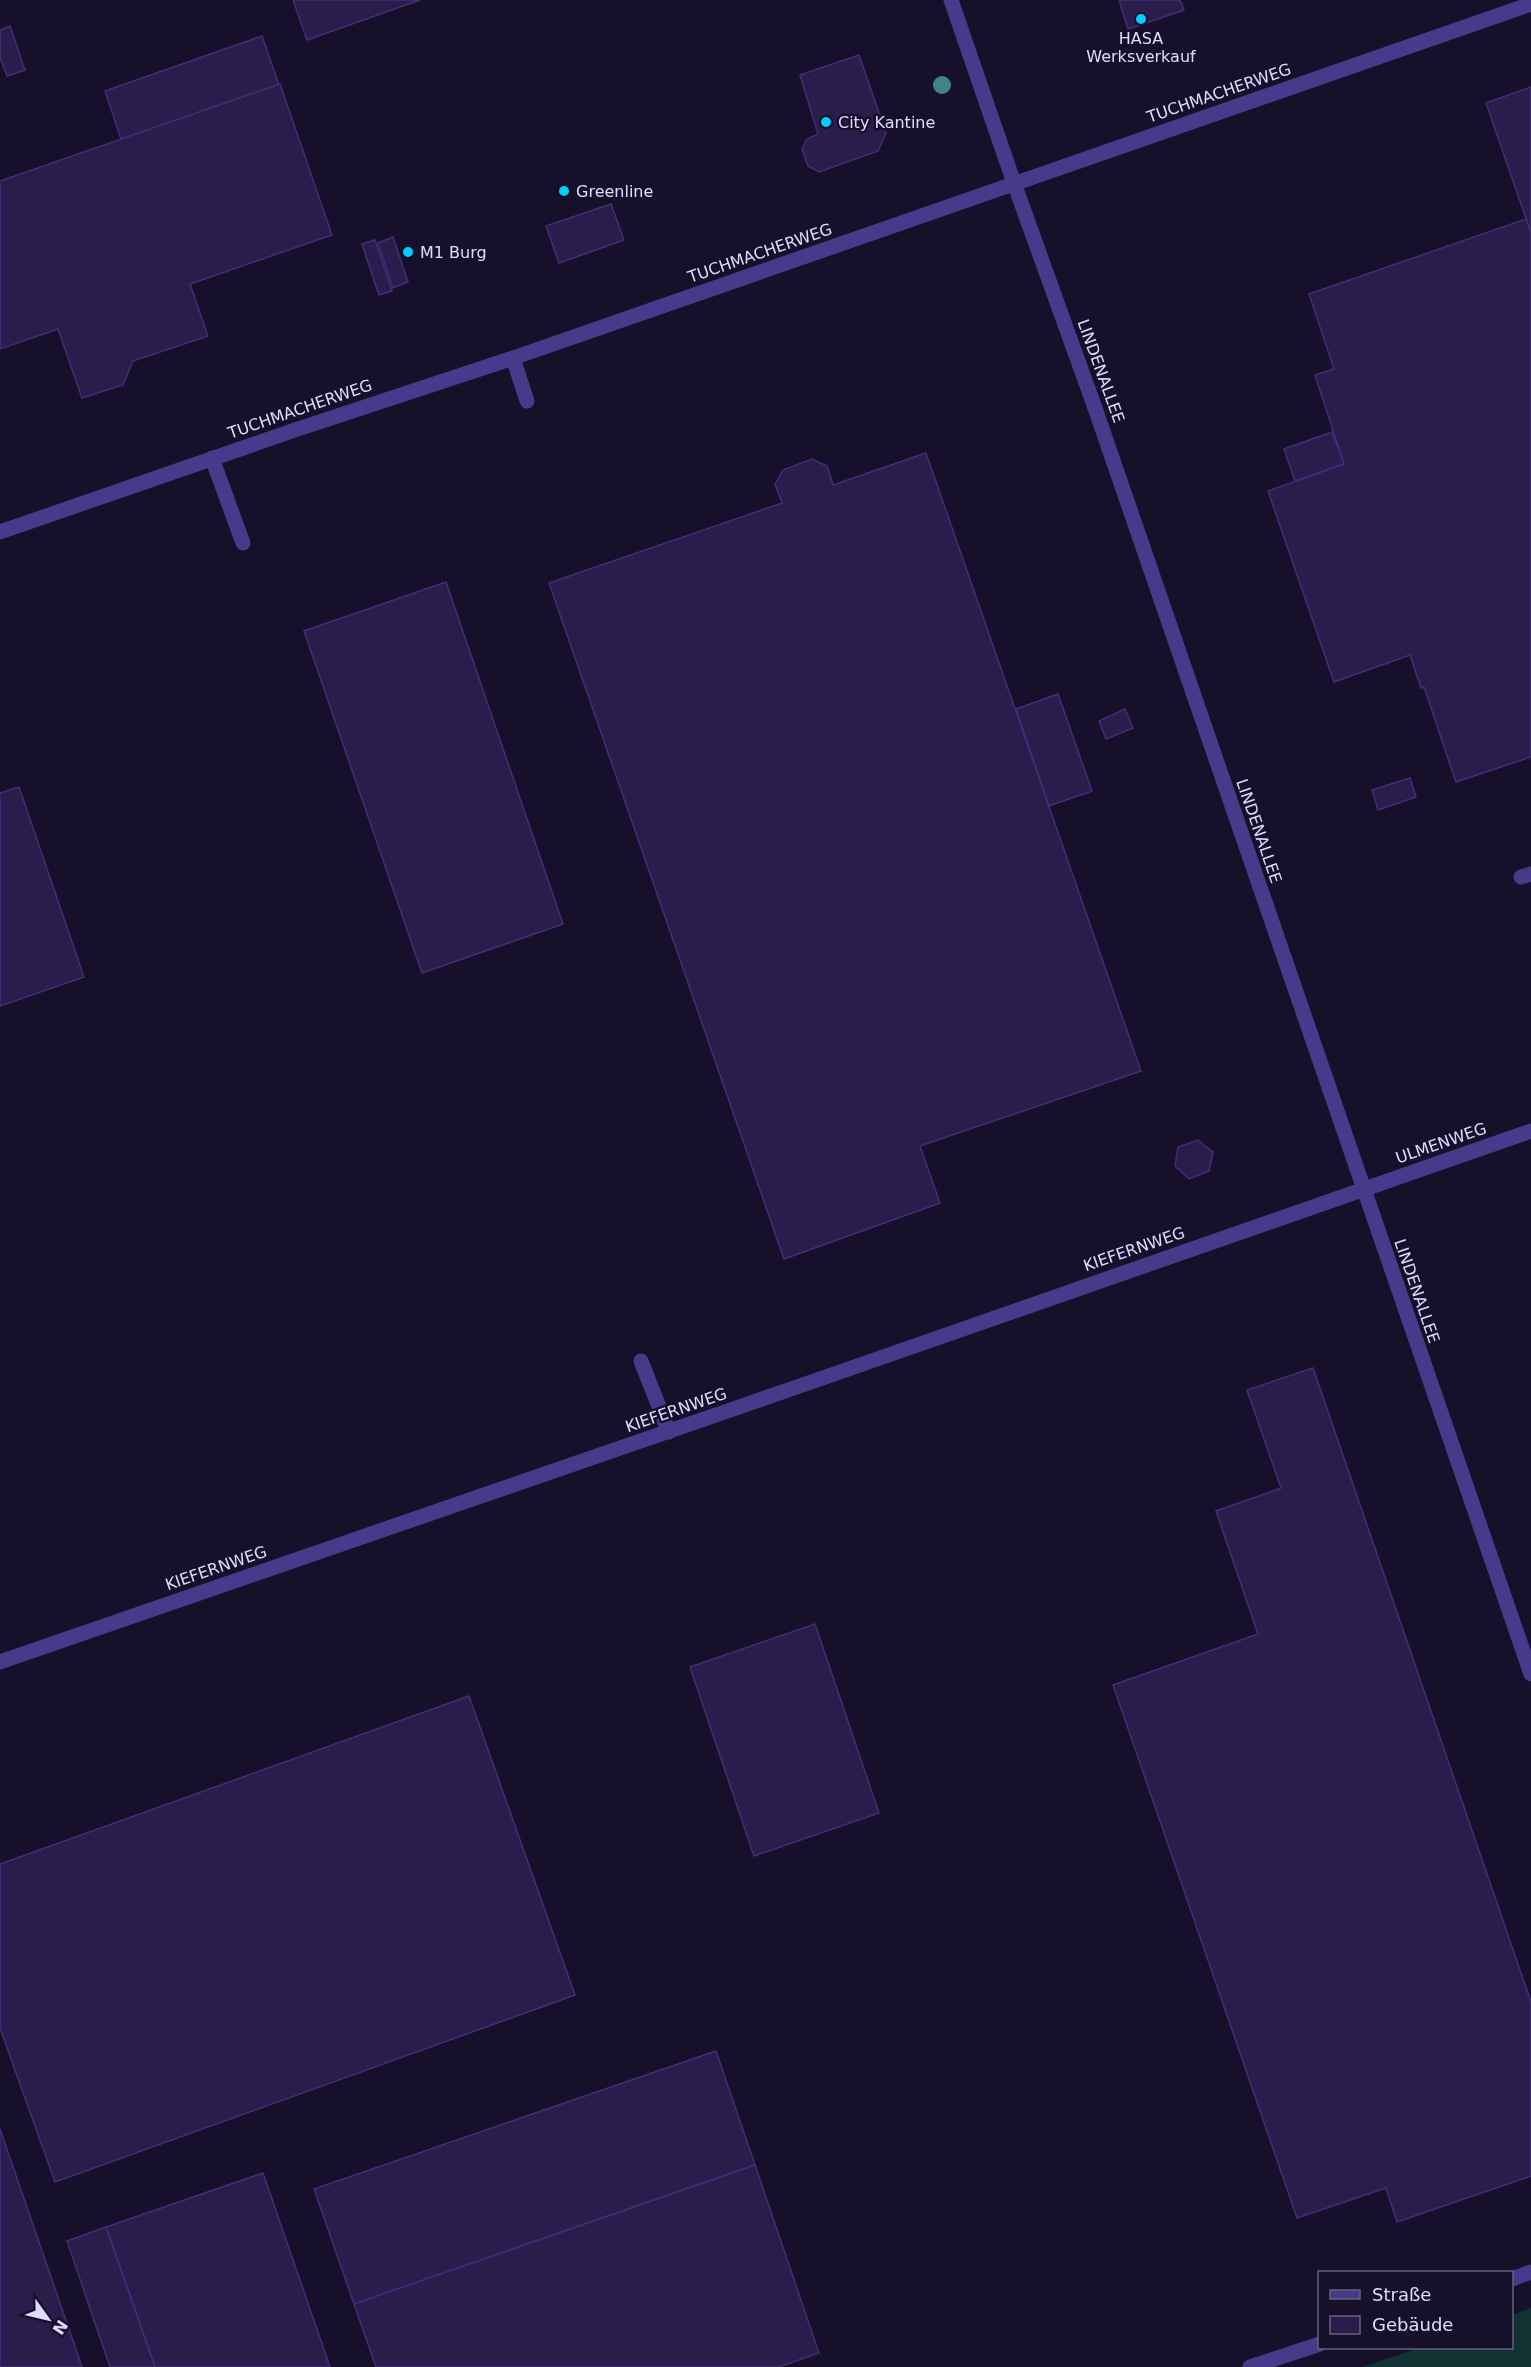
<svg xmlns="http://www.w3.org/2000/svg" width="1531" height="2367" font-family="'DejaVu Sans',sans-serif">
  <rect width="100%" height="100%" fill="#17102a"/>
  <path fill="#133234" d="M1531,2308V2367H1362L1419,2348H1512V2315Z"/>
  <g fill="#2a1c4b" stroke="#442d78" stroke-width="1.5">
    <path d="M293,0H420L307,40Z"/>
    <path d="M1119,0H1180L1184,10L1128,29Z"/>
    <path d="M10,26L25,70L7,76L0,57V30Z"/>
    <path d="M262,36L279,85L121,139L105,91Z"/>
    <path d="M859,55L886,133L878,151L819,172L808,166L802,149L807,139L818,134L800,75Z"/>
    <path d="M280,84L332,235L190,284L208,336L133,361L123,385L82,398L58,329L0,349V181Z"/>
    <path d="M1531,87V233L1486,103Z"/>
    <path d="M611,204L624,240L559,263L546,226Z"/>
    <path d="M1526,219L1531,233V757L1456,782L1424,687L1421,688L1410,655L1334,682L1268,491L1344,464L1315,375L1334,369L1309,294Z"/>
    <path d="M393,237L408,282L393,288L378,243Z"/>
    <path d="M375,240L392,291L379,295L362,244Z"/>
    <path d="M1332,432L1344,464L1295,481L1284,449Z"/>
    <path d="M926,453L1141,1071L920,1146L940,1203L784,1259L549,583L782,503L775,484L783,470L812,459L827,466L833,485Z"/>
    <path d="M446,582L563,924L422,973L304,631Z"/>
    <path d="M1058,694L1092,791L1049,806L1016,709Z"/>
    <path d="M1125,709L1133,728L1106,739L1099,721Z"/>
    <path d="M1410,778L1416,797L1378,810L1372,790Z"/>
    <path d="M19,787L84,977L0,1006V793Z"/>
    <path d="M1198,1140L1213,1152L1209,1171L1189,1179L1175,1166L1178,1147Z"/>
    <path d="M1313,1368L1531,2002V2176L1397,2222L1386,2188L1297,2218L1113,1685L1258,1634L1216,1511L1281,1488L1247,1390Z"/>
    <path d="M815,1624L879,1813L754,1856L690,1667Z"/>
    <path d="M469,1696L575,1995L55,2182L0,2028V1864Z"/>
    <path d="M716,2051L755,2165L354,2304L314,2189Z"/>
    <path d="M0,2129L82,2367H0Z"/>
    <path d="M755,2165L819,2353L779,2367H376L354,2304Z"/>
    <path d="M263,2173L330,2367H155L106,2227Z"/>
    <path d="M106,2227L155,2367H110L67,2241Z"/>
  </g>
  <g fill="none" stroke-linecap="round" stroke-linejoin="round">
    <g stroke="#463a8a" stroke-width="15">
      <path d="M513,358L527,401"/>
      <path d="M212,458L243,543"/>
      <path d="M1521,877L1531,874"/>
      <path d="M641,1361L669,1432"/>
    </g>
    <g stroke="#463a8a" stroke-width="15">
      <path d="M951,0L1014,183L1095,408L1531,1674"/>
      <path d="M0,532L295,430L513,358L1531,4"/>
      <path d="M0,1662L794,1388L1531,1131"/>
      <path d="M1512,2279L1531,2272"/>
      <path d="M1250,2367L1320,2344"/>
    </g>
  </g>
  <circle fill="#408485" cx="942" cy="85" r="9"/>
  <g fill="#05ccff" stroke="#17102a" stroke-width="2">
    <circle cx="1141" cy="19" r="6"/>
    <circle cx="826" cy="122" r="6"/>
    <circle cx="564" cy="191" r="6"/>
    <circle cx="408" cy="252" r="6"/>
  </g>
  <g text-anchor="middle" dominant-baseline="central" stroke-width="5" stroke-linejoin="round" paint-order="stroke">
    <g font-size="16" fill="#e1d9ff" stroke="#17102a" text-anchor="start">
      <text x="1141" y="38" text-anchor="middle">HASA<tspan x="1141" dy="18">Werksverkauf</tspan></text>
      <text x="838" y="122">City Kantine</text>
      <text x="576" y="191">Greenline</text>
      <text x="420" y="252">M1 Burg</text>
    </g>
    <g font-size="16" fill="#e1d9ff" stroke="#17102a">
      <text transform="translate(1219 93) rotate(-19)">TUCHMACHERWEG</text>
      <text transform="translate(760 253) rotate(-19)">TUCHMACHERWEG</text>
      <text transform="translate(1101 371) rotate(70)">LINDENALLEE</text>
      <text transform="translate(300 409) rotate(-19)">TUCHMACHERWEG</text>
      <text transform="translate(1259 831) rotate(71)">LINDENALLEE</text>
      <text transform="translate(1441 1143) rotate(-19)">ULMENWEG</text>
      <text transform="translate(1134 1249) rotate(-19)">KIEFERNWEG</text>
      <text transform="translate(1417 1291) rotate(71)">LINDENALLEE</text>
      <text transform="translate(676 1410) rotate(-19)">KIEFERNWEG</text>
      <text transform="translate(216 1568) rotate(-19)">KIEFERNWEG</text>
    </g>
  </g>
  <rect x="1318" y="2271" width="195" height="78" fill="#17102a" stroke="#68607f" stroke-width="1.5"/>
  <rect x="1330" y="2290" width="30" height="9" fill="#463a8a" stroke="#68607f" stroke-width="1.5"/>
  <text x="1372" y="2301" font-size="18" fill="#e1d9ff">Straße</text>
  <rect x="1330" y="2316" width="30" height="18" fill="#2a1c4b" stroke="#68607f" stroke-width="1.5"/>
  <text x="1372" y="2331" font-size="18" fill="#e1d9ff">Gebäude</text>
  <g transform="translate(48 2319) rotate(124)" stroke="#17102a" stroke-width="4.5" paint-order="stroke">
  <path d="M0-4.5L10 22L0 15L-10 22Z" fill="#e1d9ff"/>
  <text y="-9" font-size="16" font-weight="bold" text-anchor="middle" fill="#e1d9ff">N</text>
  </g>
</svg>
